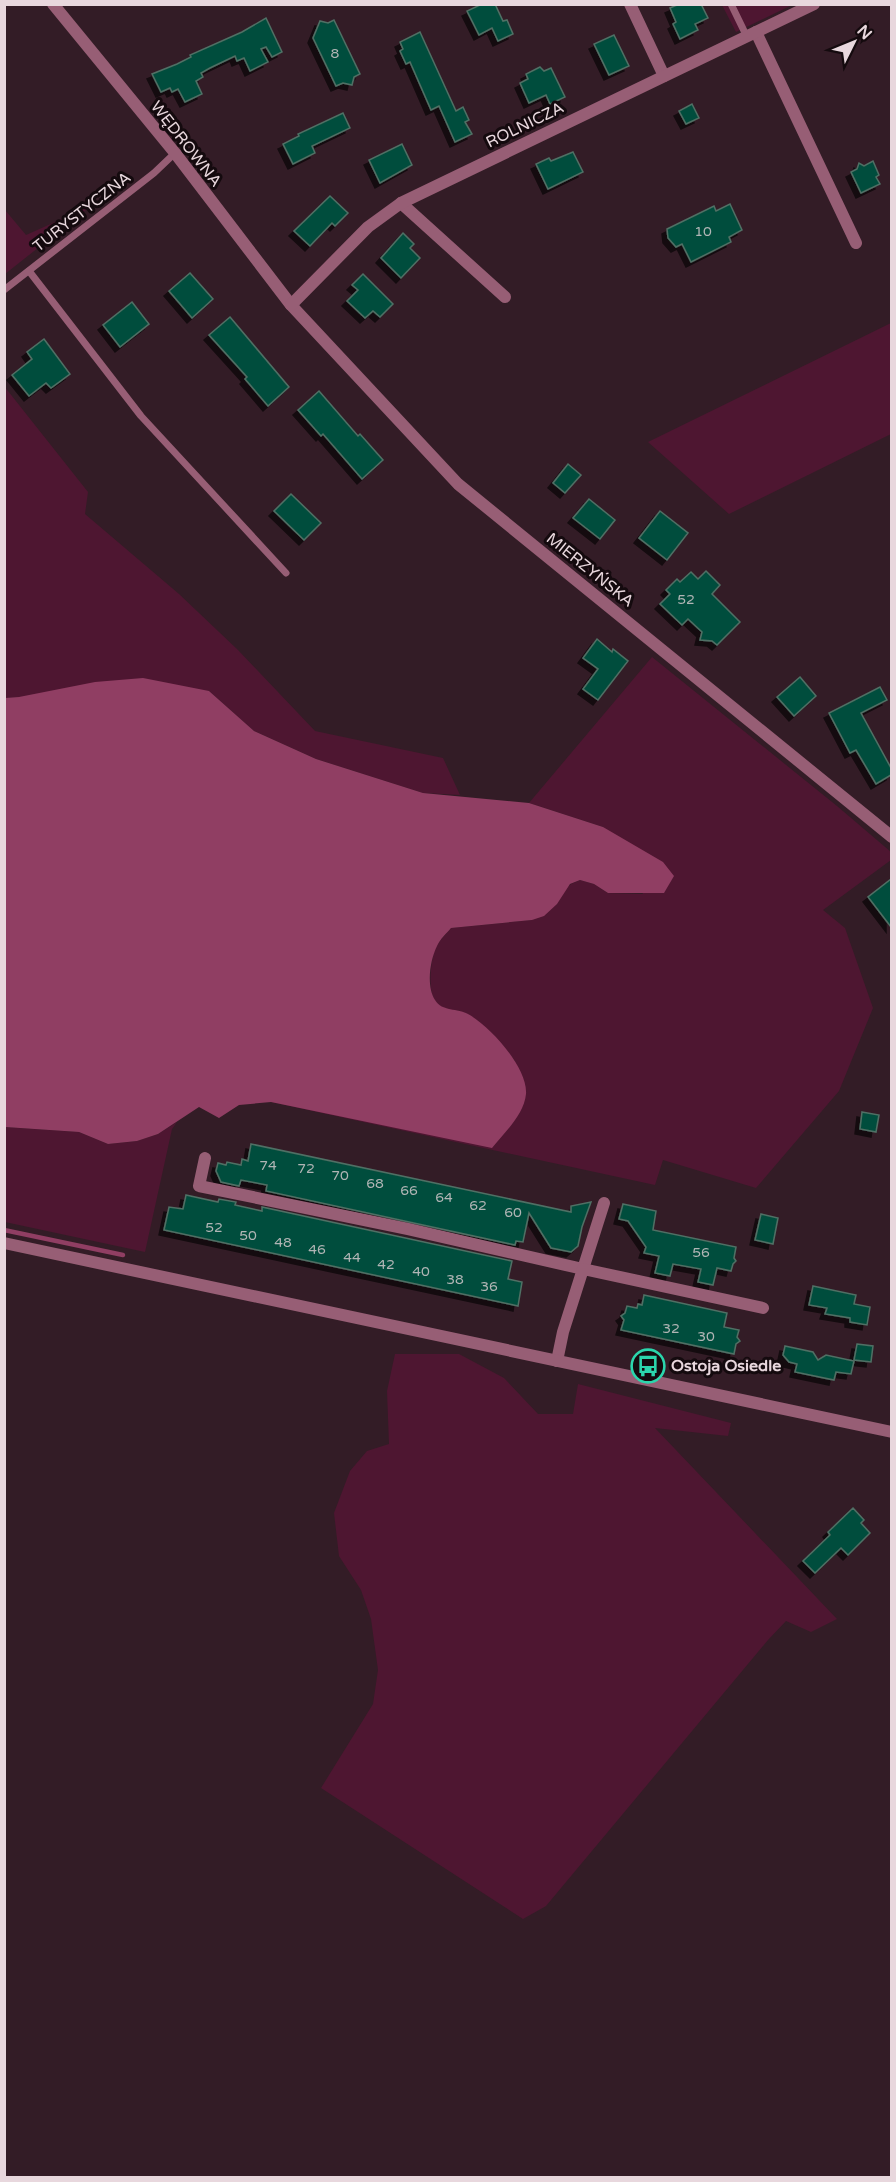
<svg xmlns="http://www.w3.org/2000/svg" width="896" height="2182" font-family="'Varela Round',sans-serif">
  <defs>
    <filter id="shadow"><feDropShadow dx="-5" dy="5" stdDeviation="0" flood-color="#0009"/></filter>
  </defs>
  <rect width="100%" height="100%" fill="#331c26"/>
  <g fill="#4e1631">
    <path d="M722,5H792L736,32Z"/>
    <path d="M91,206L5,274V210L26,235Z"/>
    <path d="M891,323V434L729,514L648,442Z"/>
    <path d="M4,386L88,492L85,514L179,594L238,650L315,731L443,758L460,795L423,793L316,759L254,731L209,691L5,698Z"/>
    <path d="M652,657L837,806L891,852V860L823,910L845,928L873,1008L839,1091L756,1188L663,1160L655,1185L271,1102L515,1061C501,1044 488,1027 469,1015C459,1008 443,1013 435,1001C427,989 431,958 436,946C440,940 446,934 451,928L532,920L571,884L580,880L594,884L608,893L643,894L603,827L529,803Z"/>
    <path d="M177,1122L172,1129L145,1252L5,1222L4,1127L79,1132L108,1144L137,1141L158,1134Z"/>
    <path d="M395,1354H459L504,1378L538,1414H573L578,1384L731,1423L728,1436L655,1428L837,1619L811,1632L786,1621L768,1640L546,1906L523,1919L321,1788L373,1704L378,1670L371,1619L361,1590L339,1556L334,1513L350,1471L367,1451L389,1444L387,1391Z"/>
  </g>
  <path fill="#903e63" d="M143,678L209,691L254,731L316,759L423,793L529,803L603,827L663,862L674,876L664,893H608L594,884L580,880L570,884L557,904L544,916L532,920L451,928C447,933 440,939 437,946C430,960 426,986 435,1000C442,1012 458,1008 468,1014C490,1026 528,1068 526,1094C524,1115 504,1133 492,1148L271,1102L239,1105L219,1118L199,1107L158,1134L137,1141L108,1144L79,1132L5,1127V698L19,697L95,682Z"/>
  <g fill="none" stroke-linecap="round" stroke-linejoin="round">
    <path stroke="#903e63" stroke-width="4.5" d="M4,1230L123,1255"/>
  </g>
  <g fill="#064e3d" stroke="#507065" stroke-width="1.5" filter="url(#shadow)">
    <path d="M482,4H495L503,21L507,20L513,34L498,41L492,28L479,35L467,11Z"/>
    <path d="M679,4H701L708,18L695,24L698,30L680,39L673,24L676,22L670,8Z"/>
    <path d="M266,18L282,52L272,57L266,47L261,49L268,62L250,71L244,58L237,61L235,56L210,68L201,73L203,77L196,81L202,94L185,102L178,89L172,92L170,88L161,92L152,74L177,64L191,57L190,55L242,32Z"/>
    <path d="M334,20L360,74L354,77L352,85L343,83L336,86L313,38L320,21L328,23Z"/>
    <path d="M420,32L456,111L463,107L469,120L465,122L472,134L455,142L439,106L431,110L410,62L406,64L400,51L403,49L400,42Z"/>
    <path d="M614,35L629,66L609,75L594,44Z"/>
    <path d="M540,67L544,71L551,68L565,97L550,104L546,95L529,103L520,83L528,79L526,74Z"/>
    <path d="M692,104L699,118L686,124L679,111Z"/>
    <path d="M343,113L350,128L312,146L315,153L293,164L283,144L299,136L298,134Z"/>
    <path d="M402,144L412,165L380,183L369,160Z"/>
    <path d="M573,152L583,172L548,189L536,164L549,158L551,161Z"/>
    <path d="M873,161L879,175L876,177L880,184L861,193L851,172L857,169L859,163L864,166Z"/>
    <path d="M330,196L348,213L335,226L332,223L310,246L294,231Z"/>
    <path d="M730,204L742,230L729,237L731,242L691,262L682,244L676,247L668,238L667,229L714,206L716,211Z"/>
    <path d="M403,233L414,244L410,248L420,258L401,278L381,258Z"/>
    <path d="M190,273L213,299L192,318L169,291Z"/>
    <path d="M363,274L393,304L380,317L373,311L365,318L347,301L358,290L352,285Z"/>
    <path d="M132,302L149,324L120,347L103,325Z"/>
    <path d="M230,317L289,387L268,406L245,379L247,377L209,335Z"/>
    <path d="M44,339L70,374L51,388L46,383L29,396L12,375L32,359L27,352Z"/>
    <path d="M319,391L358,436L360,434L383,460L362,479L323,434L321,436L298,410Z"/>
    <path d="M568,464L581,475L565,493L553,483Z"/>
    <path d="M291,494L321,523L304,540L274,511Z"/>
    <path d="M589,499L615,520L600,539L573,518Z"/>
    <path d="M660,511L688,533L667,560L639,538Z"/>
    <path d="M706,571L720,585L712,594L740,622L717,645L712,641L700,640L702,632L688,619L682,625L660,604L670,594L666,590L677,579L680,582L691,572L698,579Z"/>
    <path d="M597,639L612,652L613,649L628,661L598,700L583,689L598,669L583,658Z"/>
    <path d="M800,677L816,696L794,716L777,697Z"/>
    <path d="M880,687L887,700L861,713L891,768V775L876,784L856,750L850,753L829,713Z"/>
    <path d="M891,879V927L868,897Z"/>
    <path d="M862,1112L879,1115L876,1132L860,1129Z"/>
    <path d="M251,1144L571,1212V1206L591,1202L582,1227L578,1246L571,1252L551,1248L529,1213L523,1242L516,1241L515,1245L266,1191L267,1185L241,1180L239,1186L221,1182L216,1171L218,1163L226,1165L227,1162L241,1165L242,1159L248,1161Z"/>
    <path d="M186,1195L218,1202L219,1199L236,1202L235,1205L262,1211V1207L512,1261L508,1279L522,1282L518,1306L164,1230L169,1207L183,1209Z"/>
    <path d="M623,1204L656,1211L653,1230L736,1247L734,1258L736,1261L733,1264L731,1271L717,1268L713,1285L698,1282L701,1269L673,1264L670,1276L655,1273L659,1256L644,1253L646,1247L628,1221L619,1219Z"/>
    <path d="M761,1214L778,1218L773,1244L755,1240Z"/>
    <path d="M813,1286L856,1295L854,1304L870,1307L867,1325L850,1322V1318L825,1314L827,1308L809,1305Z"/>
    <path d="M644,1295L727,1313L724,1327L739,1330L737,1337L740,1341L736,1344L734,1354L621,1330L624,1320L621,1316L625,1313L627,1306L637,1308L638,1304L642,1305Z"/>
    <path d="M857,1344L873,1346L871,1362L854,1360Z"/>
    <path d="M785,1346L813,1352L818,1360L826,1355L854,1361L851,1374L836,1372L834,1380L795,1372L797,1364L789,1362L783,1355Z"/>
    <path d="M853,1508L864,1520L861,1523L870,1533L848,1555L841,1548L815,1573L803,1561L830,1535L828,1532Z"/>
  </g>
  <g fill="none" stroke-linecap="round" stroke-linejoin="round">
    <g stroke="#975e75" stroke-width="7">
      <path d="M731,4L747,37"/>
      <path d="M29,271L141,416L286,573"/>
      <path d="M4,290L154,173L175,153"/>
    </g>
    <g stroke="#975e75" stroke-width="12">
      <path d="M53,4L175,153L291,305L458,484L892,837"/>
      <path d="M630,4L664,76"/>
      <path d="M756,32L856,243"/>
      <path d="M401,203L505,297"/>
      <path d="M291,305L368,227L401,203L814,4"/>
      <path d="M205,1158L199,1186L408,1229L583,1269L604,1203"/>
      <path d="M557,1361L563,1332L583,1269L763,1308"/>
    </g>
    <path stroke="#975e75" stroke-width="12" d="M4,1243L892,1432"/>
  </g>
  <defs>
    <g id="bus-ring" transform="scale(1.725)"><circle r="9.5" fill="#140a0e" stroke="#2bd5ac" stroke-width="1.5"/><path d="M-5-6H5V4H4V6H2V4H-2V6H-4V4H-5ZM-3.5-4V0h7V-4ZM-3.5 1.2v1.5H-2V1.2ZM2 1.2v1.5H3.5V1.2Z" fill="#2bd5ac"/></g>
  </defs>
  <g fill-rule="evenodd">
    <use href="#bus-ring" x="648" y="1366"/>
  </g>
  <g text-anchor="middle" dominant-baseline="central" stroke-width="6" stroke-linejoin="round" paint-order="stroke">
    <g font-size="14" fill="#b0b5b5">
      <text x="335" y="53">8</text>
      <text x="703" y="231">10</text>
      <text x="686" y="599">52</text>
      <text x="268" y="1165">74</text>
      <text x="306" y="1168">72</text>
      <text x="340" y="1175">70</text>
      <text x="375" y="1183">68</text>
      <text x="409" y="1190">66</text>
      <text x="444" y="1197">64</text>
      <text x="478" y="1205">62</text>
      <text x="513" y="1212">60</text>
      <text x="214" y="1227">52</text>
      <text x="248" y="1235">50</text>
      <text x="283" y="1242">48</text>
      <text x="317" y="1249">46</text>
      <text x="701" y="1252">56</text>
      <text x="352" y="1257">44</text>
      <text x="386" y="1264">42</text>
      <text x="421" y="1271">40</text>
      <text x="455" y="1279">38</text>
      <text x="489" y="1286">36</text>
      <text x="671" y="1328">32</text>
      <text x="706" y="1336">30</text>
    </g>
    <g font-size="16" fill="#e8d7dd" stroke="#140a0e">
      <text transform="translate(525 125) rotate(-26)">ROLNICZA</text>
      <text transform="translate(186 144) rotate(52)">WĘDROWNA</text>
      <text transform="translate(82 212) rotate(-38)">TURYSTYCZNA</text>
      <text transform="translate(590 570) rotate(39)">MIERZYŃSKA</text>
    </g>
    <g font-size="16" font-weight="bold" fill="#e8d7dd" stroke="#140a0e" text-anchor="start">
      <text x="671" y="1366">Ostoja Osiedle</text>
    </g>
  </g>
  <rect width="896" height="2182" fill="none" stroke="#e8d7dd" stroke-width="12"/>
  <g transform="translate(854 42) rotate(47)" stroke="#140a0e" stroke-width="4.5" paint-order="stroke">
  <path d="M0-4.5L10 22L0 15L-10 22Z" fill="#e8d7dd"/>
  <text y="-9" font-size="16" font-weight="bold" text-anchor="middle" fill="#e8d7dd">N</text>
  </g>
</svg>
